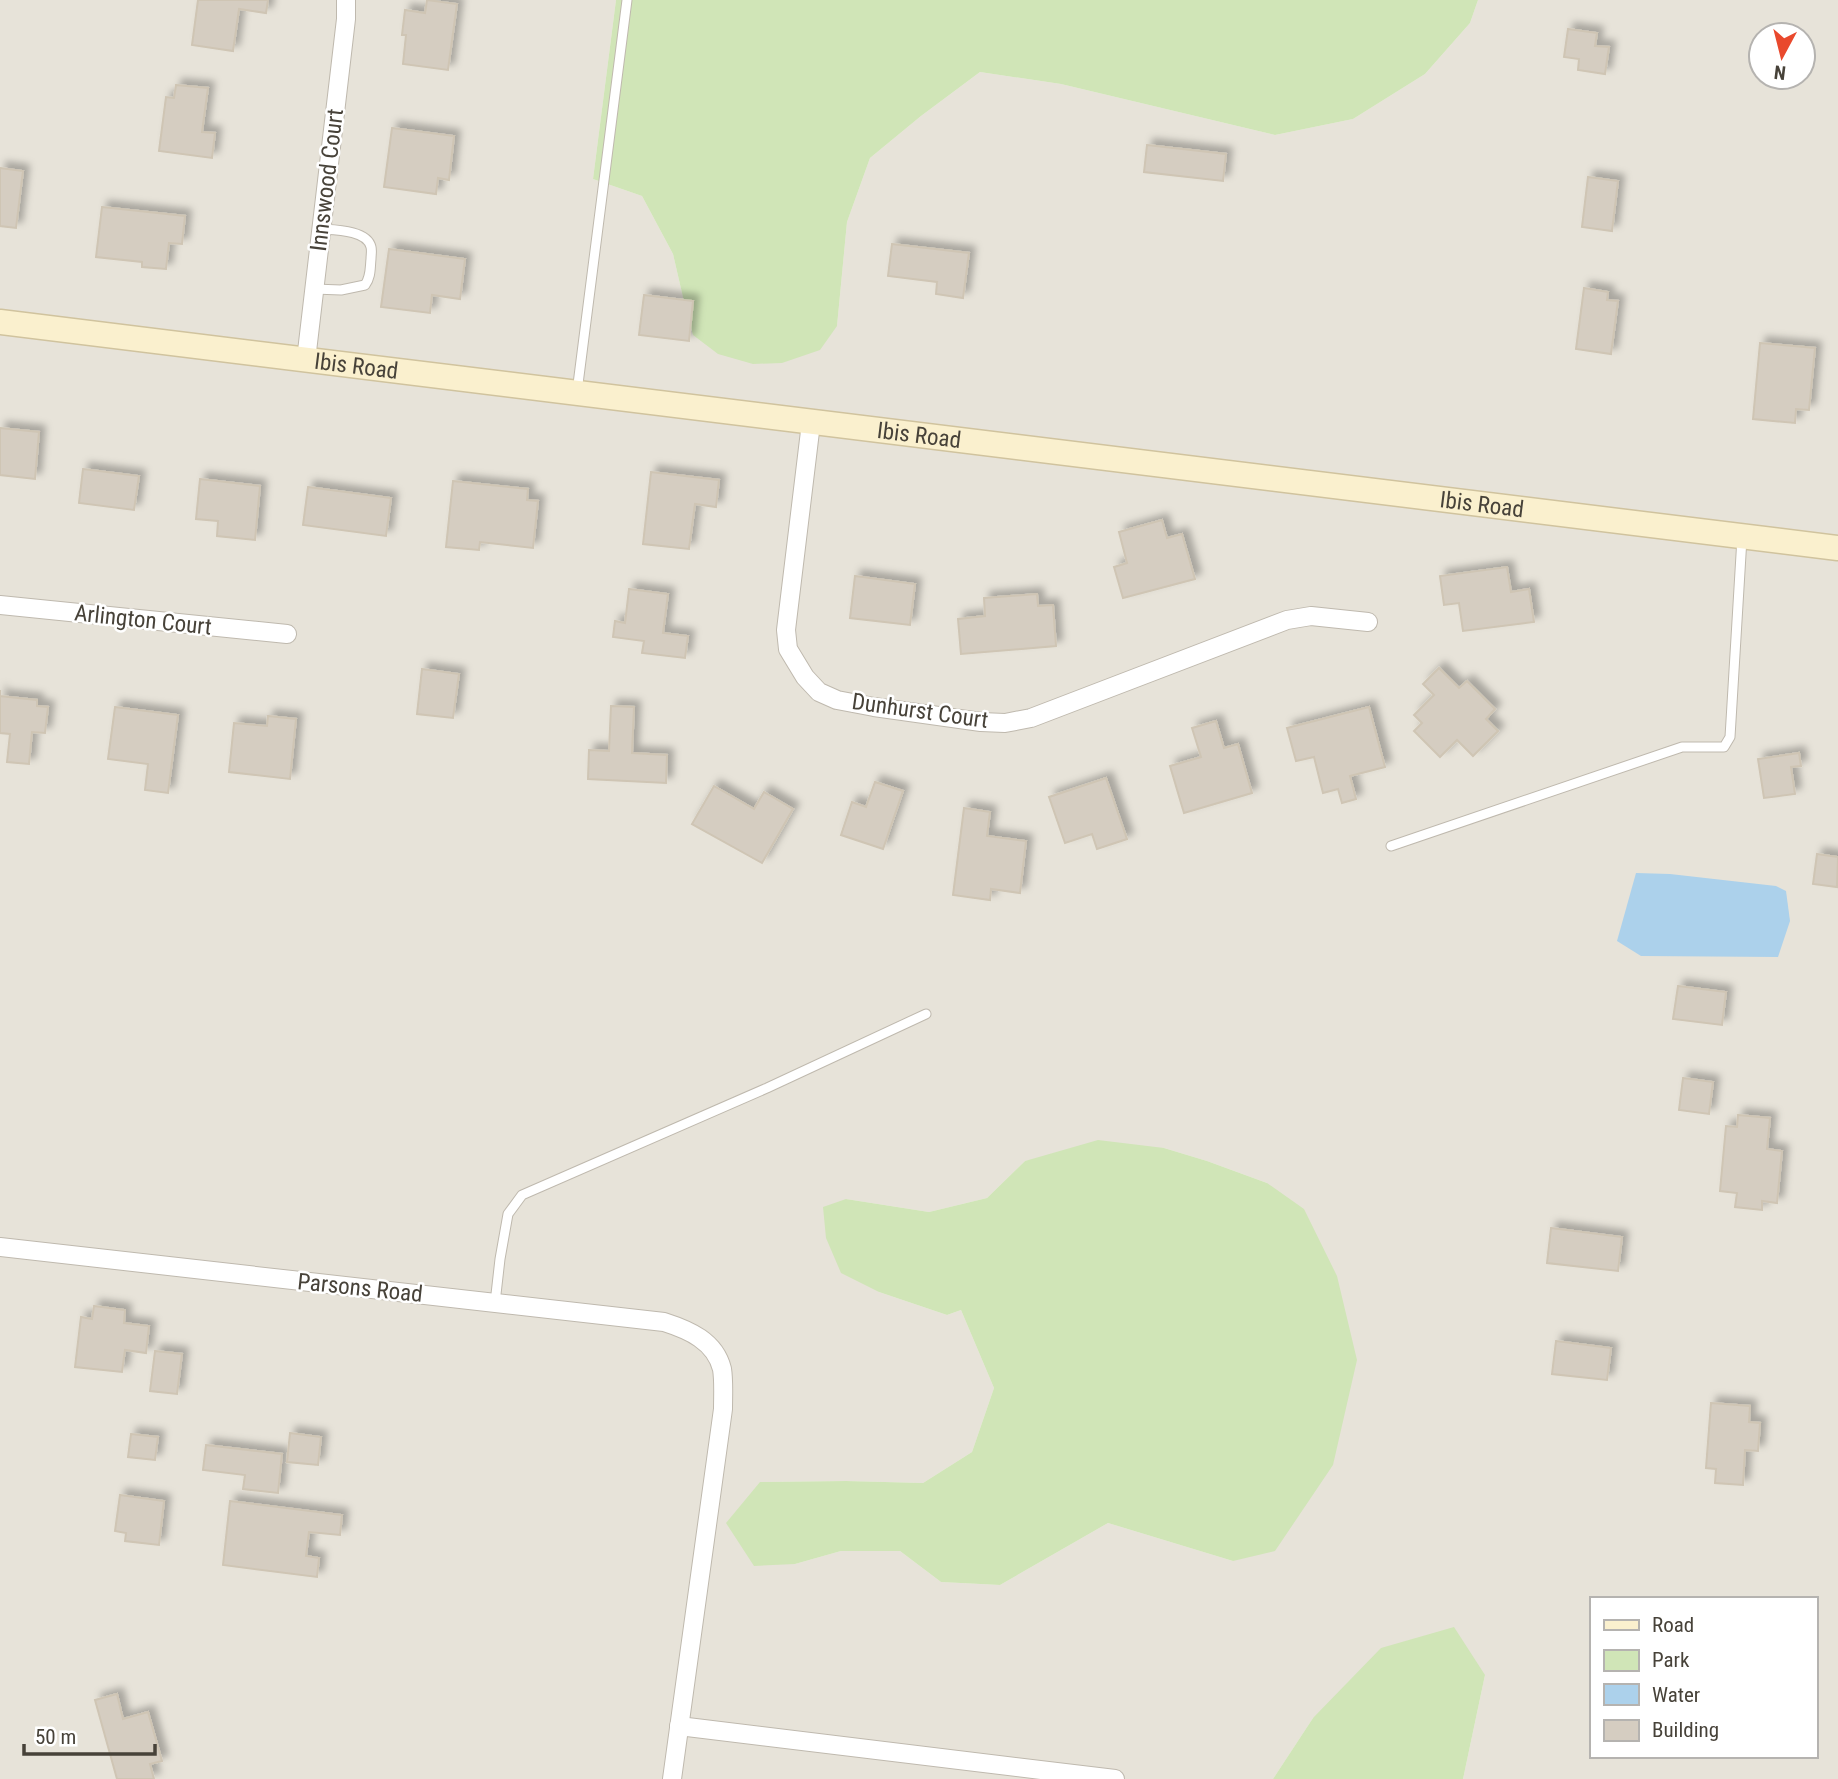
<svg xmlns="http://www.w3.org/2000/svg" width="1838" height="1779" font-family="'Roboto Condensed',sans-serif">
  <defs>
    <filter id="shadow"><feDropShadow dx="6" dy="-6" stdDeviation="3.5" flood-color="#0004"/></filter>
  </defs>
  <rect width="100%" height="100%" fill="#f4f1eb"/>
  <g fill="#e7e3d9" fill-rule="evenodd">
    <path d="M0,0H337V18L298,348L0,312Z"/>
    <path d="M355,0H616L593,179L642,196L673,254L685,306L837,326L847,222L870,158L921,116L980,72L1061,84L1275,135L1353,119L1425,74L1470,23L1478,0H1838V538L316,351L355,19ZM1761,35H1803V77H1761Z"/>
    <path d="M0,333L1838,559V1779H1463L1485,1675L1313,1718L1273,1779H0ZM1164,1148L1207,1161L1267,1183L1233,1561L1108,1523L1000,1585L941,1582L900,1551H841L795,1564L760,1482L846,1481L923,1483L972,1452L994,1388L961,1310L947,1315L879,1292L846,1199L929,1212L987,1198L1025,1161ZM1591,1599H1815V1756H1591Z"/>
  </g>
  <g fill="#d0e5b7">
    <path d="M616,0H1478L1470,23L1425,74L1353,119L1275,135L1061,84L980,72L921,116L870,158L847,222L837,326L820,350L782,363L753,364L718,354L693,335L685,306L673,254L642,196L593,179Z"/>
    <path d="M1098,1140L1164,1148L1207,1161L1267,1183L1304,1209L1337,1276L1357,1360L1333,1465L1275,1551L1233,1561L1108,1523L1000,1585L941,1582L900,1551H841L795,1564L754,1566L726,1523L760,1482L846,1481L923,1483L972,1452L994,1388L961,1310L947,1315L879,1292L841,1273L826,1238L823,1207L846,1199L929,1212L987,1198L1025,1161Z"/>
    <path d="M1454,1627L1485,1675L1463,1779H1273L1313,1718L1381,1648Z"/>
  </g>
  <path fill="#acd1eb" d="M1636,873L1670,874L1776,886L1786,891L1790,921L1778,957L1641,956L1617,941Z"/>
  <g fill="#d5cdc1" stroke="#cfc5b4" stroke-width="2" filter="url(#shadow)">
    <path d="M198,0H268L266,13L239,9L233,51L192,45Z"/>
    <path d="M427,0L457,4L448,70L403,64L406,35H402L405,10L425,13Z"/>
    <path d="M1568,29L1597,33L1595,46L1609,47L1605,74L1578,70L1579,59L1564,57Z"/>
    <path d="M176,85L208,88L202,132L215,133L212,158L159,151L166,97L174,98Z"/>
    <path d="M392,128L454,136L449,180L438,178L436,194L384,187Z"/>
    <path d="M1147,145L1226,154L1223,181L1144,172Z"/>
    <path d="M0,168L23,171L16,228L0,226Z"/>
    <path d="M1588,177L1618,181L1612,231L1582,227Z"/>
    <path d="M102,207L185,216L182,244L169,243L166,269L142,267V262L96,257Z"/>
    <path d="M892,244L969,253L963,298L936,294L937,282L888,276Z"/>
    <path d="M389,249L465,259L460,299L432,295L430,313L381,307Z"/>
    <path d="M1584,288L1608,292L1607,300L1618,301L1611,354L1576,349Z"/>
    <path d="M644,295L693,301L689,341L639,335Z"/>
    <path d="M1760,343L1815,348L1809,410L1796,409L1795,423L1753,419Z"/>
    <path d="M0,428L39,432L35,479L0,475Z"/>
    <path d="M83,469L139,476L134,510L79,503Z"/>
    <path d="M651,472L719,480L716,507L695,504L689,549L643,544Z"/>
    <path d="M200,479L260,486L255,540L217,536L218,521L196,519Z"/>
    <path d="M453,481L528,489L527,500L538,501L533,548L480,542L479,550L446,547Z"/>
    <path d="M308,487L391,498L386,536L303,525Z"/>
    <path d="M1162,520L1167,538L1182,534L1195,579L1123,598L1114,567L1127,563L1119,532Z"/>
    <path d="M1507,567L1511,592L1529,589L1534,622L1463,631L1459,603L1444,605L1440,576Z"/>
    <path d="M855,576L915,584L910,625L850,618Z"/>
    <path d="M629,589L668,594L663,633L688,636L685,658L642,653L644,641L613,637L615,621L625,623Z"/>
    <path d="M1037,594L1038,606L1053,605L1056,646L961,654L958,619L985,616L984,598Z"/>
    <path d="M1439,668L1459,688L1467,681L1495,709L1486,719L1498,731L1473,756L1457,740L1440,757L1414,731L1422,723L1414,715L1434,695L1423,684Z"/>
    <path d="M422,669L459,674L453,718L417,714Z"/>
    <path d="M0,690V696L37,700V706L48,707L45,733L32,732L29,764L7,762L10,734L0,733Z"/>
    <path d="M611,706L634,707L632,753L667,755L666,783L588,779L589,750L609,751Z"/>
    <path d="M115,707L178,715L168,793L145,790L148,764L108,759Z"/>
    <path d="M1369,707L1385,767L1350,776L1356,799L1342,803L1338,789L1323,793L1314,757L1296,761L1287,728Z"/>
    <path d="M268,716L296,719L290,779L229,772L234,723L267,726Z"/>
    <path d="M1216,721L1224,748L1238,744L1252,793L1184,813L1170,766L1201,757L1192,728Z"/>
    <path d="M1799,753L1801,766L1791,767L1795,794L1764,798L1758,759Z"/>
    <path d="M1106,778L1127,839L1097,849L1092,834L1065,843L1049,797Z"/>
    <path d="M875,782L903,791L883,849L841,835L852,802L866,807Z"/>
    <path d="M714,786L754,809L764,792L793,809L762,863L692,824Z"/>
    <path d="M964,808L990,812L987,836L1026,841L1020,893L991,889L990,900L953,895Z"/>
    <path d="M1817,854L1838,857L1837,887L1813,884Z"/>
    <path d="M1678,986L1726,992L1722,1025L1673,1019Z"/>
    <path d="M1683,1078L1713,1082L1709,1114L1679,1110Z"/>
    <path d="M1738,1115L1770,1118L1767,1149L1782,1151L1777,1203L1762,1201V1210L1735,1207L1737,1193L1720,1191L1726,1126L1737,1127Z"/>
    <path d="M1551,1228L1622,1237L1618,1271L1547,1263Z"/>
    <path d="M94,1306L125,1310L124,1323L149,1326L146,1353L125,1350L122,1372L75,1367L81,1317L92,1319Z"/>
    <path d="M1556,1341L1611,1348L1607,1380L1552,1374Z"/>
    <path d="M155,1351L182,1354L177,1394L150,1391Z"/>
    <path d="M1711,1403L1750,1406L1749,1422L1760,1423L1758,1451L1745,1450L1743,1485L1715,1483L1716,1469L1706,1468Z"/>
    <path d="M290,1433L321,1437L318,1465L287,1462Z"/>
    <path d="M131,1434L158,1437L155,1460L128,1457Z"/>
    <path d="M206,1445L282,1454L278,1493L243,1489L245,1475L203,1470Z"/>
    <path d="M120,1495L164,1501L159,1545L125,1541L126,1533L115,1531Z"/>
    <path d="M230,1501L342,1515L340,1535L309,1532L306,1556L319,1558L317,1577L223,1565Z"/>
    <path d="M117,1694L123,1719L148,1712L162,1761L150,1764L154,1779H117L95,1700Z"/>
  </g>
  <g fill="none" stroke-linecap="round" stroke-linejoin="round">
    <g stroke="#bfb9ae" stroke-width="11">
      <g id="lane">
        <path d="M314,289L341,290L365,285C371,277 370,268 371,259C371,255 372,251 371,247C367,230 335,230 321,229"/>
        <path d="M577,392L627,0"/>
        <path d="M1391,846L1682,747H1724L1730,737L1742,538"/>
        <path d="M495,1303L500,1259L508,1214L522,1195L767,1088L926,1014"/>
      </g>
    </g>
    <g stroke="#bfb9ae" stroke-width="20">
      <g id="street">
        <path d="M306,360L346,19V0"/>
        <path d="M811,423L786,630L788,649L805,677L819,692L837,700L874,707L981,722L1005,723L1031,718L1287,620L1311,616L1368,622"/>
        <path d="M0,605L287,634"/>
        <path d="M0,1247L664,1322C689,1330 715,1341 722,1369C724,1381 723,1396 723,1409L672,1779"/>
        <path d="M679,1726L1115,1779"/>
      </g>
    </g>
    <g stroke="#d0c39e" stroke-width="27">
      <g id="secondary">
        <path id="s1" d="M0,322L1838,548"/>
      </g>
    </g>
    <use href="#lane" stroke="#fff" stroke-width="9"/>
    <use href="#street" stroke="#fff" stroke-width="18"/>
    <use href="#secondary" stroke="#faf0ce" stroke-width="24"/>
  </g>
  <g text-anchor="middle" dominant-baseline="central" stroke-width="5" stroke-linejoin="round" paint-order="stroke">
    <g font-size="23" fill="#474239" stroke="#fff">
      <text transform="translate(327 180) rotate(-83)">Innswood Court</text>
      <text stroke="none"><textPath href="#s1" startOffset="359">Ibis Road</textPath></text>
      <text stroke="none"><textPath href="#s1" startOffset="926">Ibis Road</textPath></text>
      <text stroke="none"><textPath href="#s1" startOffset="1493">Ibis Road</textPath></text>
      <text transform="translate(143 620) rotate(6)">Arlington Court</text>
      <text transform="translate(920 711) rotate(8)">Dunhurst Court</text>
      <text transform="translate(360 1288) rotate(6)">Parsons Road</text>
    </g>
  </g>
  <rect x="1590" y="1597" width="228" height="161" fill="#ffffff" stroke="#b5b3b0" stroke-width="2"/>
  <rect x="1604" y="1620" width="35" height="10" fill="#faf0ce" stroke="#b5b3b0" stroke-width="2"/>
  <text x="1652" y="1632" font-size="21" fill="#474239">Road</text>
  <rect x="1604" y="1650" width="35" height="21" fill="#d0e5b7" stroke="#b5b3b0" stroke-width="2"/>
  <text x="1652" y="1667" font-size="21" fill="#474239">Park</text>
  <rect x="1604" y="1684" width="35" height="21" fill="#acd1eb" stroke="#b5b3b0" stroke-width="2"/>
  <text x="1652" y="1702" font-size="21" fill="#474239">Water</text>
  <rect x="1604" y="1720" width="35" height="21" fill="#d5cdc1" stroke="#b5b3b0" stroke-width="2"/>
  <text x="1652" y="1737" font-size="21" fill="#474239">Building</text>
  <g transform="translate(1782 56) rotate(187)"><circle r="33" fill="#ffffff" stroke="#b5b3b0" stroke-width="2"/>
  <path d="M0-5L12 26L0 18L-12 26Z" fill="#e9492d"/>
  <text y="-10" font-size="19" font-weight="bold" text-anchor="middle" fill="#474239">N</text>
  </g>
  <path d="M24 1744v10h131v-10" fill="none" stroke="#474239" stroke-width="3.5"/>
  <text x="35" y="1744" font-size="21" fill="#474239" stroke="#ffffff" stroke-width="5" paint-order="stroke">50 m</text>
</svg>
